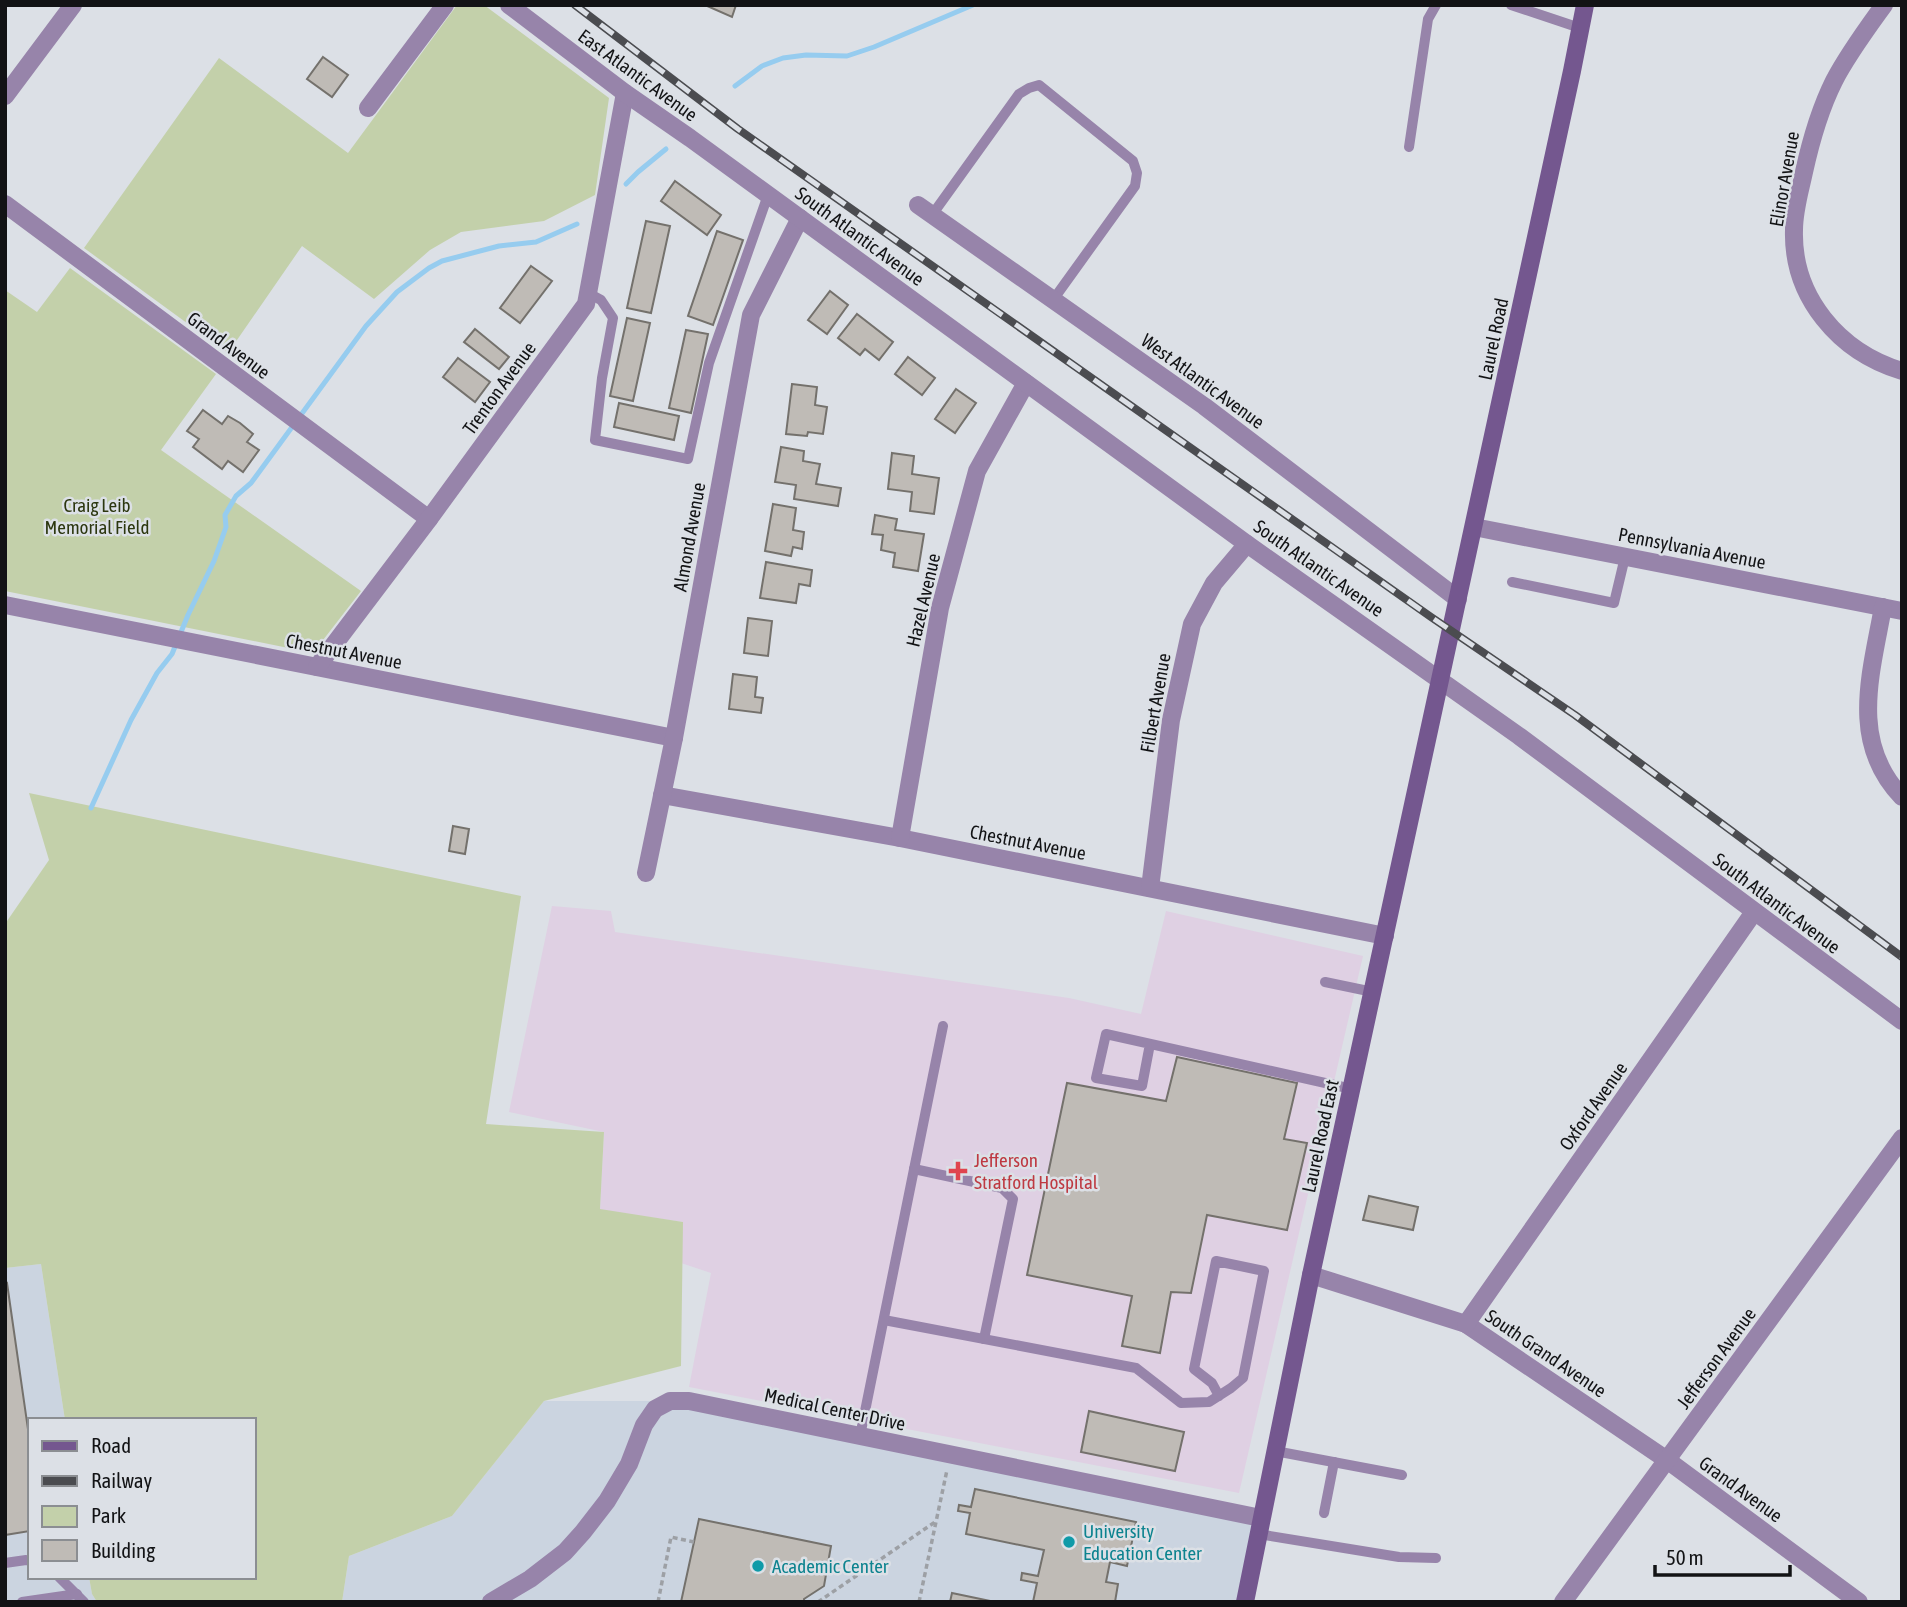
<svg xmlns="http://www.w3.org/2000/svg" width="1907" height="1607" font-family="'Asap Condensed',sans-serif">
  <rect width="100%" height="100%" fill="#dce0e6"/>
  <g fill="#cbd4e0">
    <path d="M41,1264L65,1420H30V1577H89L92,1594L97,1602H5V1268Z"/>
    <path d="M544,1401H689L1261,1518L1245,1602H342L349,1556L452,1516Z"/>
  </g>
  <path fill="#dfd0e3" d="M552,906L611,911L615,932L1069,998L1141,1014L1166,911L1363,956L1239,1493L689,1387L711,1273L678,1262L683,1222L600,1210L604,1132L509,1112Z"/>
  <g fill="#c3d0aa">
    <path d="M457,5H484L609,98L595,195L544,221L461,232L430,250L374,299L302,246L228,353L84,248L219,58L348,153Z"/>
    <path d="M70,268L216,374L161,450L361,591L313,653L5,591V290L37,312Z"/>
    <path d="M29,793L521,896L486,1124L604,1132L600,1209L683,1222L681,1366L544,1401L452,1516L349,1556L342,1602H97L92,1594L89,1577H254V1420H65L41,1264L5,1268V924L49,860Z"/>
  </g>
  <g fill="none" stroke-linecap="round" stroke-linejoin="round">
    <g stroke="#96ccef" stroke-width="5">
      <path d="M735,86L762,66L783,58L806,55L847,56L874,47L973,5"/>
      <path d="M626,184L638,172L666,149"/>
      <path d="M91,808L131,720L157,673L172,654L188,615L214,561L226,527L225,515L236,496L251,483L366,326L397,292L429,268L442,261L499,246L536,242L577,224"/>
    </g>
  </g>
  <g fill="#bfbbb6" stroke="#74716c" stroke-width="2">
    <path d="M705,5H736L732,17Z"/>
    <path d="M323,57L348,75L332,97L307,79Z"/>
    <path d="M675,181L721,215L707,235L661,201Z"/>
    <path d="M646,221L670,226L651,313L627,308Z"/>
    <path d="M717,231L743,240L713,325L688,316Z"/>
    <path d="M531,266L552,281L520,323L500,308Z"/>
    <path d="M830,291L848,305L827,334L808,320Z"/>
    <path d="M857,314L893,342L879,360L865,349L860,355L838,338Z"/>
    <path d="M627,318L650,323L633,401L610,396Z"/>
    <path d="M475,329L509,357L499,369L464,342Z"/>
    <path d="M686,330L708,334L691,413L669,408Z"/>
    <path d="M908,357L935,378L922,395L895,374Z"/>
    <path d="M458,358L490,382L475,402L443,377Z"/>
    <path d="M792,384L817,387L815,405L827,407L823,434L808,432L807,436L786,434Z"/>
    <path d="M956,389L976,403L955,433L935,419Z"/>
    <path d="M619,403L679,416L674,440L614,427Z"/>
    <path d="M203,410L222,424L228,416L240,423L253,434L247,442L259,450L243,472L228,461L222,469L193,447L199,439L187,431Z"/>
    <path d="M781,447L804,451L803,461L820,464L816,484L841,488L838,506L794,499L796,485L775,482Z"/>
    <path d="M892,453L914,456L912,474L939,478L934,514L910,511L912,492L888,489Z"/>
    <path d="M773,504L796,508L793,530L804,532L802,549L793,547L791,556L765,551Z"/>
    <path d="M875,515L897,519L895,530L924,534L918,571L893,567L895,553L881,550L883,535L872,534Z"/>
    <path d="M766,562L812,570L810,586L799,584L796,603L760,598Z"/>
    <path d="M748,618L772,621L768,656L744,653Z"/>
    <path d="M733,674L757,677L755,697L763,698L761,713L729,709Z"/>
    <path d="M453,826L469,829L465,854L449,851Z"/>
    <path d="M1177,1057L1297,1083L1284,1139L1307,1143L1287,1230L1207,1215L1191,1293L1171,1292L1160,1353L1122,1346L1132,1296L1027,1275L1067,1083L1166,1101Z"/>
    <path d="M1369,1196L1418,1207L1413,1230L1363,1220Z"/>
    <path d="M7,1283L30,1443V1531L5,1535V1284Z"/>
    <path d="M1089,1411L1184,1432L1175,1471L1081,1452Z"/>
    <path d="M975,1489L1136,1522L1127,1566L1110,1562L1106,1582L1118,1584L1115,1602H1033L1037,1583L1021,1580L1022,1573L1038,1576L1044,1550L966,1534L970,1513L958,1511L959,1505L971,1507Z"/>
    <path d="M699,1519L831,1546L824,1586L804,1599V1602H681Z"/>
    <path d="M952,1593L995,1602H950Z"/>
  </g>
  <g fill="none" stroke-linecap="round" stroke-linejoin="round">
    <g stroke="#9da0a5" stroke-width="3.5" stroke-dasharray="5 3.5" stroke-linecap="butt">
      <path d="M658,1602L671,1537L694,1542"/>
      <path d="M818,1602L935,1522"/>
      <path d="M919,1602L947,1470"/>
    </g>
    <g stroke="#9784aa" stroke-width="10">
      <path d="M1511,5L1580,28"/>
      <path d="M1409,147L1428,19L1436,5"/>
      <path d="M932,215L1019,94L1029,88L1039,85L1133,161L1137,173L1135,186L1053,300"/>
      <path d="M588,293L601,300L613,318L602,378L595,440L688,459L709,363L768,195"/>
      <path d="M1512,582L1614,603L1625,557"/>
      <path d="M1325,982L1373,992"/>
      <path d="M1150,1044L1142,1086L1096,1078L1106,1034L1352,1089"/>
      <path d="M914,1169L1002,1188L1013,1199L984,1339"/>
      <path d="M884,1320L1136,1368L1181,1403L1209,1402L1231,1388L1243,1378L1264,1271L1216,1261L1194,1369L1212,1383L1219,1396"/>
      <path d="M860,1436L943,1026"/>
      <path d="M1275,1451L1402,1475"/>
      <path d="M1324,1513L1334,1462"/>
      <path d="M1258,1534L1399,1557L1436,1558"/>
      <path d="M5,1563L26,1560L30,1561"/>
      <path d="M59,1577L84,1602"/>
      <path d="M22,1602L77,1594"/>
    </g>
    <g stroke="#9784aa" stroke-width="18">
      <path d="M1884,5C1866,30 1848,54 1834,81C1819,111 1811,140 1804,172C1800,191 1794,210 1794,230C1792,297 1839,352 1902,371"/>
      <path d="M5,96L73,5"/>
      <path d="M368,108L445,5"/>
      <path d="M5,204L429,519"/>
      <path d="M918,205L1204,406L1458,599"/>
      <path d="M1474,527L1902,611"/>
      <path d="M5,605L674,738"/>
      <path d="M1883,607C1871,674 1849,742 1902,797"/>
      <path d="M317,667L429,519L586,304L625,93"/>
      <path d="M662,795L900,838L1385,936"/>
      <path d="M900,838L940,608L977,471L1026,383"/>
      <path d="M646,873L674,738L751,315L800,218"/>
      <path d="M1150,888L1171,720L1192,624L1214,583L1247,544"/>
      <path d="M1311,1275L1466,1324L1667,1460L1859,1602"/>
      <path d="M1466,1324L1754,912"/>
      <path d="M491,1602L530,1579L565,1552L583,1532L607,1501L629,1464L644,1425L655,1409L670,1401H689L1261,1518"/>
      <path d="M1563,1602L1902,1138"/>
    </g>
    <path stroke="#9784aa" stroke-width="18" d="M509,5L625,93L690,138L1247,544L1519,736L1902,1021"/>
    <path stroke="#74578f" stroke-width="18" d="M1245,1602L1311,1275L1572,71L1585,5"/>
    <g stroke="#4b4c50" stroke-width="8">
      <path id="rail" d="M575,5L738,129L1431,617L1575,715L1902,957"/>
    </g>
    <use href="#rail" stroke="#dce0e6" stroke-width="5" stroke-dasharray="16" stroke-linecap="butt"/>
  </g>
  <path fill="#e0444e" stroke="#dce0e6" stroke-width="2.5" d="M954.5 1160.5h7v7h7v7h-7v7h-7v-7h-7v-7h7z"/>
  <g fill="#0f9aa8" stroke="#dce0e6" stroke-width="2.5">
    <circle cx="1069" cy="1542" r="7"/>
    <circle cx="758" cy="1566" r="7"/>
  </g>
  <g text-anchor="middle" dominant-baseline="central" stroke-width="5" stroke-linejoin="round" paint-order="stroke">
    <g font-size="19" fill="#121315" stroke="#dce0e6">
      <text transform="translate(638 75) rotate(36)">East Atlantic Avenue</text>
      <text transform="translate(1784 179) rotate(-80)">Elinor Avenue</text>
      <text transform="translate(860 236) rotate(36)">South Atlantic Avenue</text>
      <text transform="translate(1493 339) rotate(-78)">Laurel Road</text>
      <text transform="translate(229 345) rotate(37)">Grand Avenue</text>
      <text transform="translate(1203 381) rotate(36)">West Atlantic Avenue</text>
      <text transform="translate(499 388) rotate(-54)">Trenton Avenue</text>
      <text transform="translate(689 537) rotate(-80)">Almond Avenue</text>
      <text transform="translate(1692 548) rotate(11)">Pennsylvania Avenue</text>
      <text transform="translate(1319 568) rotate(35)">South Atlantic Avenue</text>
      <text transform="translate(923 600) rotate(-77)">Hazel Avenue</text>
      <text transform="translate(344 651) rotate(11)">Chestnut Avenue</text>
      <text transform="translate(1155 703) rotate(-80)">Filbert Avenue</text>
      <text transform="translate(1028 842) rotate(11)">Chestnut Avenue</text>
      <text transform="translate(1777 903) rotate(37)">South Atlantic Avenue</text>
      <text transform="translate(1593 1106) rotate(-55)">Oxford Avenue</text>
      <text transform="translate(1320 1136) rotate(-78)">Laurel Road East</text>
      <text transform="translate(1546 1353) rotate(34)">South Grand Avenue</text>
      <text transform="translate(1716 1358) rotate(-54)">Jefferson Avenue</text>
      <text transform="translate(835 1409) rotate(12)">Medical Center Drive</text>
      <text transform="translate(1741 1489) rotate(36)">Grand Avenue</text>
    </g>
    <g font-size="19" fill="#2c370f" stroke="#dce0e6">
      <text x="97" y="505">Craig Leib<tspan x="97" dy="22">Memorial Field</tspan></text>
    </g>
    <g font-size="19" fill="#be3a42" stroke="#dce0e6" text-anchor="start">
      <text x="974" y="1160">Jefferson<tspan x="974" dy="22">Stratford Hospital</tspan></text>
    </g>
    <g font-size="19" fill="#0d838f" stroke="#dce0e6" text-anchor="start">
      <text x="1083" y="1531">University<tspan x="1083" dy="22">Education Center</tspan></text>
      <text x="772" y="1566">Academic Center</text>
    </g>
  </g>
  <rect width="1907" height="1607" fill="none" stroke="#121315" stroke-width="14"/>
  <rect x="28" y="1418" width="228" height="161" fill="#dce0e6" stroke="#8b8e92" stroke-width="2"/>
  <rect x="42" y="1441" width="35" height="10" fill="#74578f" stroke="#8b8e92" stroke-width="2"/>
  <text x="91" y="1453" font-size="21" fill="#121315">Road</text>
  <rect x="42" y="1476" width="35" height="10" fill="#4b4c50" stroke="#8b8e92" stroke-width="2"/>
  <text x="91" y="1488" font-size="21" fill="#121315">Railway</text>
  <rect x="42" y="1506" width="35" height="21" fill="#c3d0aa" stroke="#8b8e92" stroke-width="2"/>
  <text x="91" y="1523" font-size="21" fill="#121315">Park</text>
  <rect x="42" y="1540" width="35" height="21" fill="#bfbbb6" stroke="#8b8e92" stroke-width="2"/>
  <text x="91" y="1558" font-size="21" fill="#121315">Building</text>
  <path d="M1655 1565v10h135v-10" fill="none" stroke="#121315" stroke-width="3.5"/>
  <text x="1666" y="1565" font-size="21" fill="#121315" stroke="#dce0e6" stroke-width="5" paint-order="stroke">50 m</text>
</svg>
